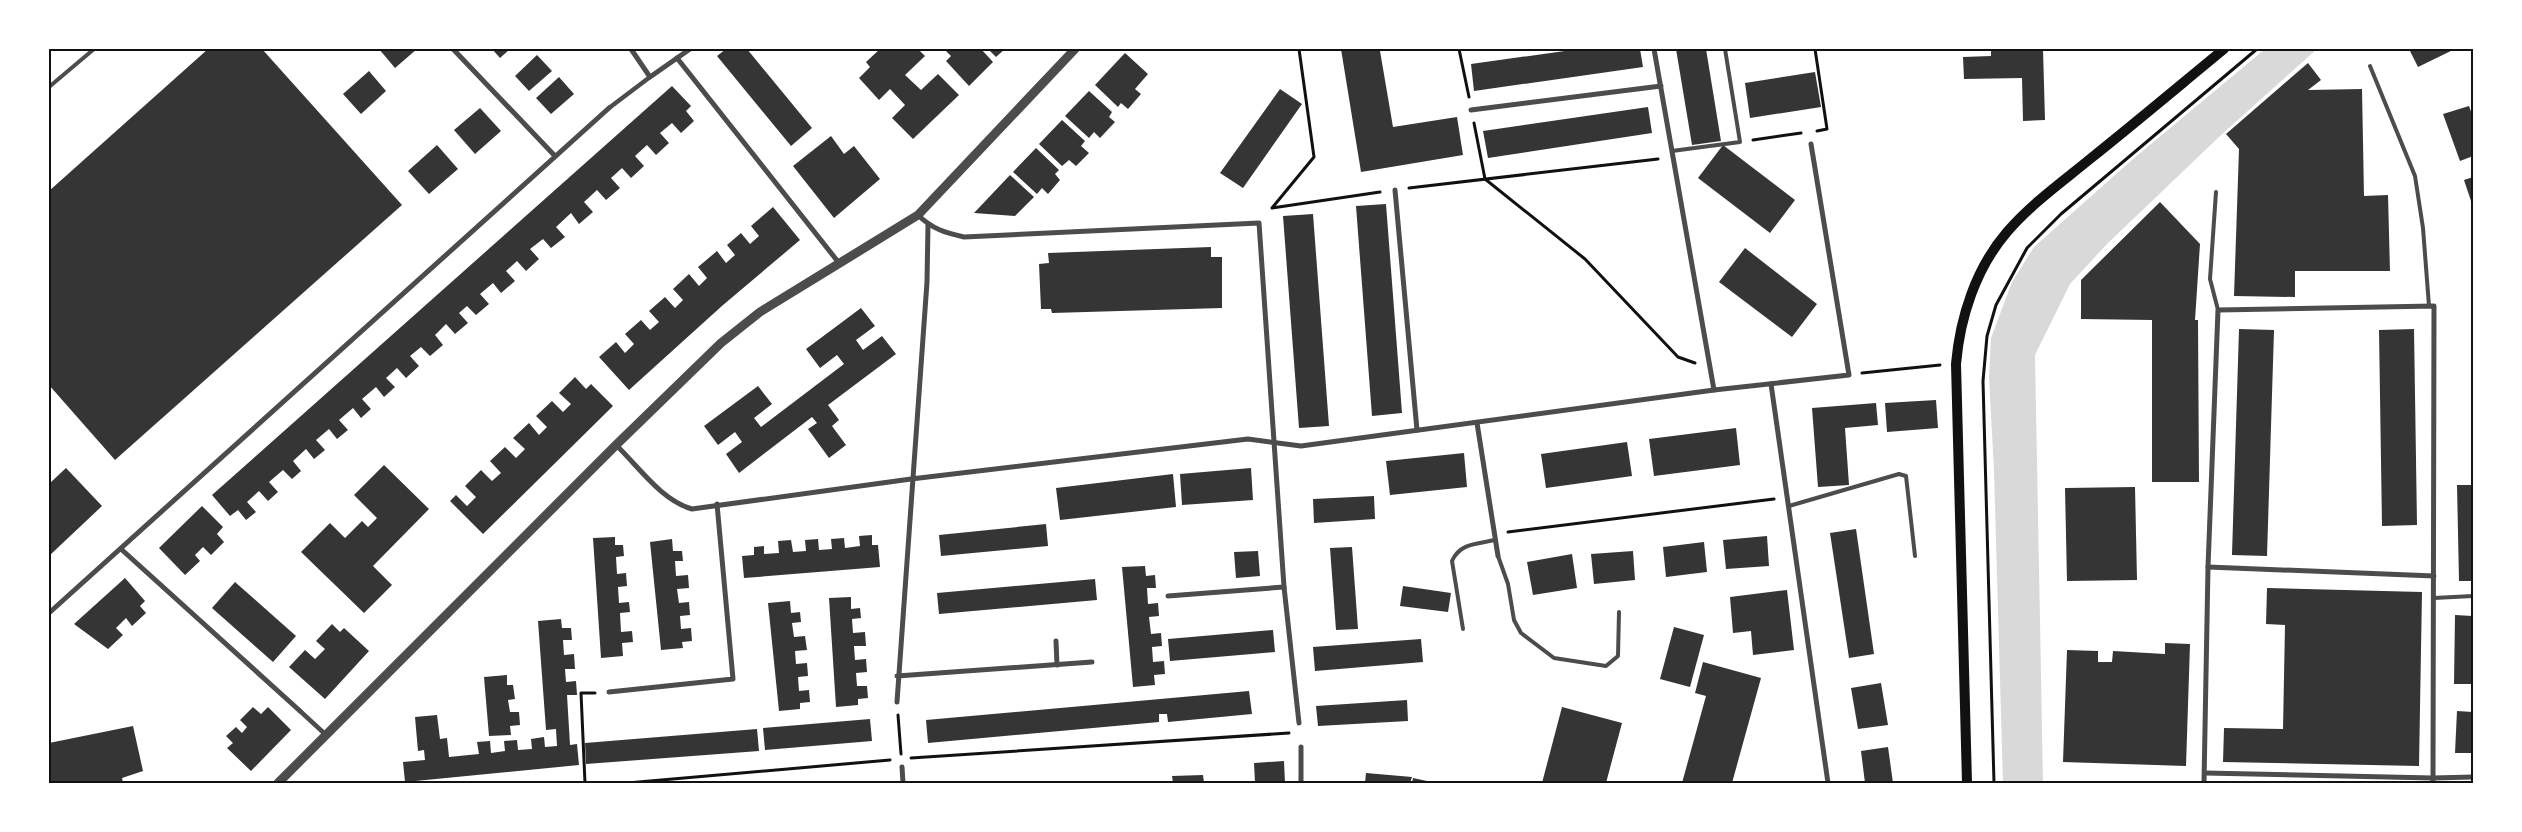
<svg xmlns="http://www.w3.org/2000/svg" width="2522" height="832" font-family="'Roboto Condensed',sans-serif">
  <rect width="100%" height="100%" fill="#fff"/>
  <path fill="#d9d9d9" d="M2265,49H2317L2220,136L2107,244L2070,284L2035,355L2043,783H2003L1994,471L1989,377L1991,338L2012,282L2034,247L2133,159Z"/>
  <g fill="#353535">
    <path d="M208,49H262L402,205L115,460L49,385V191Z"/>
    <path d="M379,49H417L395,68Z"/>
    <path d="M492,49H510L500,58Z"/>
    <path d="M726,49H747L812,128L791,146L717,56Z"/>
    <path d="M880,49H918L925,56L905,75L921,90L938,74L959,95L913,139L892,118L905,105L890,89L879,100L859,78L870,67L866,62Z"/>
    <path d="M944,49H981L993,62L969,86L946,61L951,56Z"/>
    <path d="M988,49H1005L996,57Z"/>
    <path d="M1341,49H1387L1380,51L1393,127L1457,117L1463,155L1361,172Z"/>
    <path d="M1579,49H1640L1643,67L1474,91L1471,64Z"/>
    <path d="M1676,49H1706L1721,141L1692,145Z"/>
    <path d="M1991,49H2043L2045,120L2023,121L2022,78L1964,79L1963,57L1991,56Z"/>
    <path d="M2409,49H2455L2418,67Z"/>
    <path d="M1125,53L1148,74L1135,89L1141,94L1128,109L1121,103L1118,107L1095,85Z"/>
    <path d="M537,55L552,71L529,91L515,76Z"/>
    <path d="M2308,63L2321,80L2308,90L2362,89L2364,196L2388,195L2390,271H2295V297L2234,296L2239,149L2226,134Z"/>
    <path d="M369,71L386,91L361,114L343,94Z"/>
    <path d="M1815,72L1821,107L1750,118L1745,83Z"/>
    <path d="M559,77L574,94L551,114L536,98Z"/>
    <path d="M672,86L691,106L686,111L694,121L681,133L672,123L660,133L669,143L656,155L647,145L635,156L644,166L631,178L622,168L611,178L620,188L606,200L597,190L584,202L593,212L579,224L571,213L556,227L565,237L551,248L543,239L530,249L539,259L526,271L517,261L506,271L515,281L501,293L493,283L480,294L489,304L476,315L467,306L459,313L468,323L455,334L446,324L435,335L443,345L430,356L421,347L410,356L419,366L406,378L397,368L386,378L395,387L384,397L376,387L362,399L371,409L361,418L353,408L339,420L348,430L337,439L329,429L316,440L325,450L314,459L306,449L293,461L301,471L292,479L283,470L269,482L278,492L268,501L259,491L247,502L256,512L246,520L238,510L230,516L212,495Z"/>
    <path d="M1280,89L1302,104L1243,188L1220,173Z"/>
    <path d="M1089,91L1112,112L1109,117L1115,122L1100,138L1094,132L1089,138L1065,116Z"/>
    <path d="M2469,106L2473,117V156L2460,161L2443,114Z"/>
    <path d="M1648,107L1652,133L1488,158L1483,131Z"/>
    <path d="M480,108L501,131L475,154L454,130Z"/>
    <path d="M1062,120L1085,141L1081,146L1089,153L1076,166L1069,160L1062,166L1039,144Z"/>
    <path d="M831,136L844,154L854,146L880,179L834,218L793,166Z"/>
    <path d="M437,145L458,169L429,194L408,171Z"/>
    <path d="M1723,145L1795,200L1770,233L1698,178Z"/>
    <path d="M1036,148L1059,170L1055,174L1060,180L1048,194L1042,188L1037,194L1013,172Z"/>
    <path d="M1010,175L1034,197L1015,216L974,213Z"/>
    <path d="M2473,177V207L2464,180Z"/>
    <path d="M2160,202L2200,244L2195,320H2198L2199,482H2152V320L2081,319V280Z"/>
    <path d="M1386,204L1402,413L1372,416L1356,206Z"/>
    <path d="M773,207L800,240L723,305L629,390L599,357L616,342L625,353L634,344L625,334L641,320L650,330L659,322L649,311L665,297L675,308L683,300L673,289L689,274L699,286L707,278L698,267L717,251L726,263L735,255L727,245L741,233L750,244L759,236L751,226Z"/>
    <path d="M1313,214L1329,426L1299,428L1283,216Z"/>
    <path d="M1211,247V257H1222V308L1052,313L1051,309H1041L1039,264L1049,263L1048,253Z"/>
    <path d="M1745,248L1817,304L1792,337L1719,282Z"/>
    <path d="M861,308L875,326L856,340L863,350L882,336L896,354L828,405L839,420L832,426L846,445L829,458L808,429L817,423L812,417L739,473L726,454L742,442L735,432L718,445L704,426L758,386L772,404L754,418L761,427L844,364L837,355L820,368L806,349Z"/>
    <path d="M2239,329L2274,330L2267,556L2232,555Z"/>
    <path d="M2414,329L2417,525L2382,526L2379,330Z"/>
    <path d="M575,377L586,389L591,384L613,406L483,534L450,501L456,495L467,506L476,497L465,486L481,470L492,481L501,473L490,461L505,447L516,458L525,449L513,438L529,423L539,435L547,427L536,416L552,401L563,412L571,404L559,393Z"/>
    <path d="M1936,400L1938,428L1887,432L1885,403Z"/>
    <path d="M1876,403L1878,425L1845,428L1849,485L1818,487L1812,408Z"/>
    <path d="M1736,428L1740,465L1654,476L1649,439Z"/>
    <path d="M1627,442L1632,476L1546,488L1541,454Z"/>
    <path d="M1464,453L1467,487L1390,495L1386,461Z"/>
    <path d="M384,465L429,509L373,566L392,585L364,613L301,552L330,523L345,538L362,521L368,527L377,518L354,495Z"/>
    <path d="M66,468L102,506L49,556V484Z"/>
    <path d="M1251,468L1253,500L1182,505L1180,474Z"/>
    <path d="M1173,474L1176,507L1060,520L1056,488Z"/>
    <path d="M2457,485H2473V581H2459Z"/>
    <path d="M2135,487L2137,580L2067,581L2065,488Z"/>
    <path d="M1374,496L1375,519L1314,523L1313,499Z"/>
    <path d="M202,506L223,527L217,534L224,542L211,555L203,547L195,555L200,561L185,575L159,548Z"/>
    <path d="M1046,524L1048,546L941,556L939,535Z"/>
    <path d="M1856,529L1874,654L1849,658L1830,533Z"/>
    <path d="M872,535V545H878L880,567L744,578L742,556L754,555V547L764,546V554L779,553L778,541L791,540L793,552L806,551L805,540L818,539L819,550L832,549L831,539L844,538L845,548L860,546L859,536Z"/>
    <path d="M1767,536L1769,566L1726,569L1723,540Z"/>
    <path d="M615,537V545H623L624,556L616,557L617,574L626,573L627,586L618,587L619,603L629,602L630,612L620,613L621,632L632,631L633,642L622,643L623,656L601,658L593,538Z"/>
    <path d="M672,539L673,551H682L683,561H675L676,576L688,575L689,588L677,589L679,603L689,602L690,615L680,616L681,629L691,628L692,641L682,642L683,648L661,650L650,542Z"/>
    <path d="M1704,542L1707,572L1666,577L1663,547Z"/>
    <path d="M1352,547L1358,629L1336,630L1330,548Z"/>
    <path d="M1258,551L1260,576L1236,578L1234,552Z"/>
    <path d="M1633,551L1635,580L1594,584L1591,554Z"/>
    <path d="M1572,554L1577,588L1533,595L1527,562Z"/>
    <path d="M1145,566L1146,576L1155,575L1156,588H1147L1148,604L1158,603L1159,616L1149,617L1151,634L1161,633L1162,646L1152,647L1153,662L1164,661L1165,674L1154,675L1155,685L1133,687L1122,567Z"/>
    <path d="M125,578L145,601L140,606L146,613L132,626L126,618L116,628L123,635L108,649L74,624Z"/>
    <path d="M1095,579L1097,600L939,614L937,593Z"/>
    <path d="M235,582L296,636L273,662L212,608Z"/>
    <path d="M1403,586L1451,593L1448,612L1400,606Z"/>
    <path d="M2267,588L2422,592L2419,766L2223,762L2224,728L2283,729L2285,625L2266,624Z"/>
    <path d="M1787,590L1794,650L1753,655L1751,631L1733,633L1730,597Z"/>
    <path d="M851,597V609L860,608L861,618L852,619L853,633L865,632L866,646H854L855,660L866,659L867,672L856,673L857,686H867L868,698L858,699V705L836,707L829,598Z"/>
    <path d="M790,601L791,613L800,612L801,622L792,623L794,637L805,636L807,650L795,651L796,664L807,663L808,676L798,677L799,691L809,690L810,702L800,703V709L779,711L768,603Z"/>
    <path d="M2455,615L2473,616V684H2454Z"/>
    <path d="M561,619L562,628H571L572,640H563L564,655L574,654L575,669H565L566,682L576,681L577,695H567L570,745L577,744L579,765L405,782L403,762L425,760L424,750L418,751L415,717L437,715L440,739L447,738L449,757L479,754L477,742L490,741L491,753L505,751L504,741L517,740L518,750L532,749L531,739L544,737L545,747L557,746L556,729L546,730L538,621Z"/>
    <path d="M332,624L340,632L344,628L369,651L325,699L289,667L305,650L315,659L325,649L316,641Z"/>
    <path d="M1674,627L1704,635L1690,687L1660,679Z"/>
    <path d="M1273,630L1275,652L1170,661L1168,639Z"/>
    <path d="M1421,639L1423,662L1315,671L1313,647Z"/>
    <path d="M2165,643L2190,644L2186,766L2063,762L2067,650L2098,651V662H2112L2113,651L2165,654Z"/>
    <path d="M1703,662L1761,678L1732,783H1682L1706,696L1695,693Z"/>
    <path d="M507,675V685H513L515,699L508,700L510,712H519L520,725L510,726L511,735L489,736L484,677Z"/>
    <path d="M1881,683L1888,725L1858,729L1851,688Z"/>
    <path d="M1249,691L1252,714L1168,722L1167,714H1159V722L928,743L926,720Z"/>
    <path d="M1407,700L1408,721L1318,726L1316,706Z"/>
    <path d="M253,707L261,714L268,707L291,730L251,771L227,748L233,743L226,736L236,727L242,733L247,727L240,720Z"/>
    <path d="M1562,707L1622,723L1606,783H1542Z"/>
    <path d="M2457,711L2473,712V753H2455Z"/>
    <path d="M870,719L872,741L765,750L763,728Z"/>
    <path d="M133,726L143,771L122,778L123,783H49V743Z"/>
    <path d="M757,729L759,751L586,764L585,743Z"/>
    <path d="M1888,747L1893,783H1865L1861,751Z"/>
    <path d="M1284,761L1285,783H1255L1254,763Z"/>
    <path d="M1366,773L1412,777L1410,783H1365Z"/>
    <path d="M1203,775L1204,783H1173L1172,776Z"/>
    <path d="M1413,778L1427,781V783H1412Z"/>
  </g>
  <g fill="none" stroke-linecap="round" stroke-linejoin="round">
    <g stroke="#111" stroke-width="3">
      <path d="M1299,49L1314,157L1272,208L1380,192"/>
      <path d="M1459,49L1469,97"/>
      <path d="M1815,49L1827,129L1817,131"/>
      <path d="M1474,123L1485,179L1585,259L1678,357L1695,363"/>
      <path d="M1753,140L1801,133"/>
      <path d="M1409,188L1658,159"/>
      <path d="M1862,373L1940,365"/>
      <path d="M1508,532L1774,499"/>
      <path d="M898,715L901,754"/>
      <path d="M911,758L1289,733"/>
      <path d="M585,783L581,693H595"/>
      <path d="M627,783L890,760"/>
      <path d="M1994,783L1983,381L1987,336L1996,305L2027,248L2061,214L2257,49"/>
    </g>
    <g stroke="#4c4c4c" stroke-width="4">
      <path d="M2370,66L2415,176L2423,228L2429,306"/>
      <path d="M49,87L94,49"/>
      <path d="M1672,151L1740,142L1725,49"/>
      <path d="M2216,192L2210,279L2218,310"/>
      <path d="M1789,506L1899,474L1906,476L1915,556"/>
      <path d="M1498,556L1508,584L1514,620L1521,633L1554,658L1606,666L1618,656L1619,612"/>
      <path d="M2434,598L2473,596"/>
      <path d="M1463,629L1452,561C1460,543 1477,544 1495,540"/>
    </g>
    <g stroke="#4c4c4c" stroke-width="4.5">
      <path d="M609,108L650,77"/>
      <path d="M300,711L325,734"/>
    </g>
    <g stroke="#4c4c4c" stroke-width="5">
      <path d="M453,49L555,156"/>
      <path d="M631,49L650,77L690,49"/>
      <path d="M1654,49L1714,390"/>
      <path d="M677,58L839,263"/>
      <path d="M1471,110L1661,86"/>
      <path d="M1395,190L1417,430"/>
      <path d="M918,215C932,229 946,233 964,237L1259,223L1284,587L1299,723"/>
      <path d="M1771,384L1828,783"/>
      <path d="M1477,423L1498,556"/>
      <path d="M616,445C639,467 661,500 692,509L911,479L1248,439L1301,446L1714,390L1849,375L1811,144"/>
      <path d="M121,549L300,711"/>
      <path d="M2208,567L2434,576"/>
      <path d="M1168,596L1284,587"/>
      <path d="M49,613L609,108"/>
      <path d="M1056,641L1057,665"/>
      <path d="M897,676L1092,662"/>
      <path d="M609,692L733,679L717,504"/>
      <path d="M897,702L927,282L928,225"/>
      <path d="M1301,747V783"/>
      <path d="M902,767L903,783"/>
      <path d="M2205,773L2433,778L2473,777"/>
      <path d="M2204,783L2208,567L2218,310L2434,306L2433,783"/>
    </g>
    <path stroke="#4c4c4c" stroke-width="9" d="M278,783L616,445L721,343L760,312L918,215L1075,49"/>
    <path stroke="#111" stroke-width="10" d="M1967,783L1956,364C1960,317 1976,268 2007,232C2031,204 2062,182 2090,159C2135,123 2179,86 2224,49"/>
  </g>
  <rect width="2522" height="832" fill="none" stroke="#ffffff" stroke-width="100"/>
  <rect x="50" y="50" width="2422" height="732" fill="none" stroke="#111" stroke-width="2"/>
</svg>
